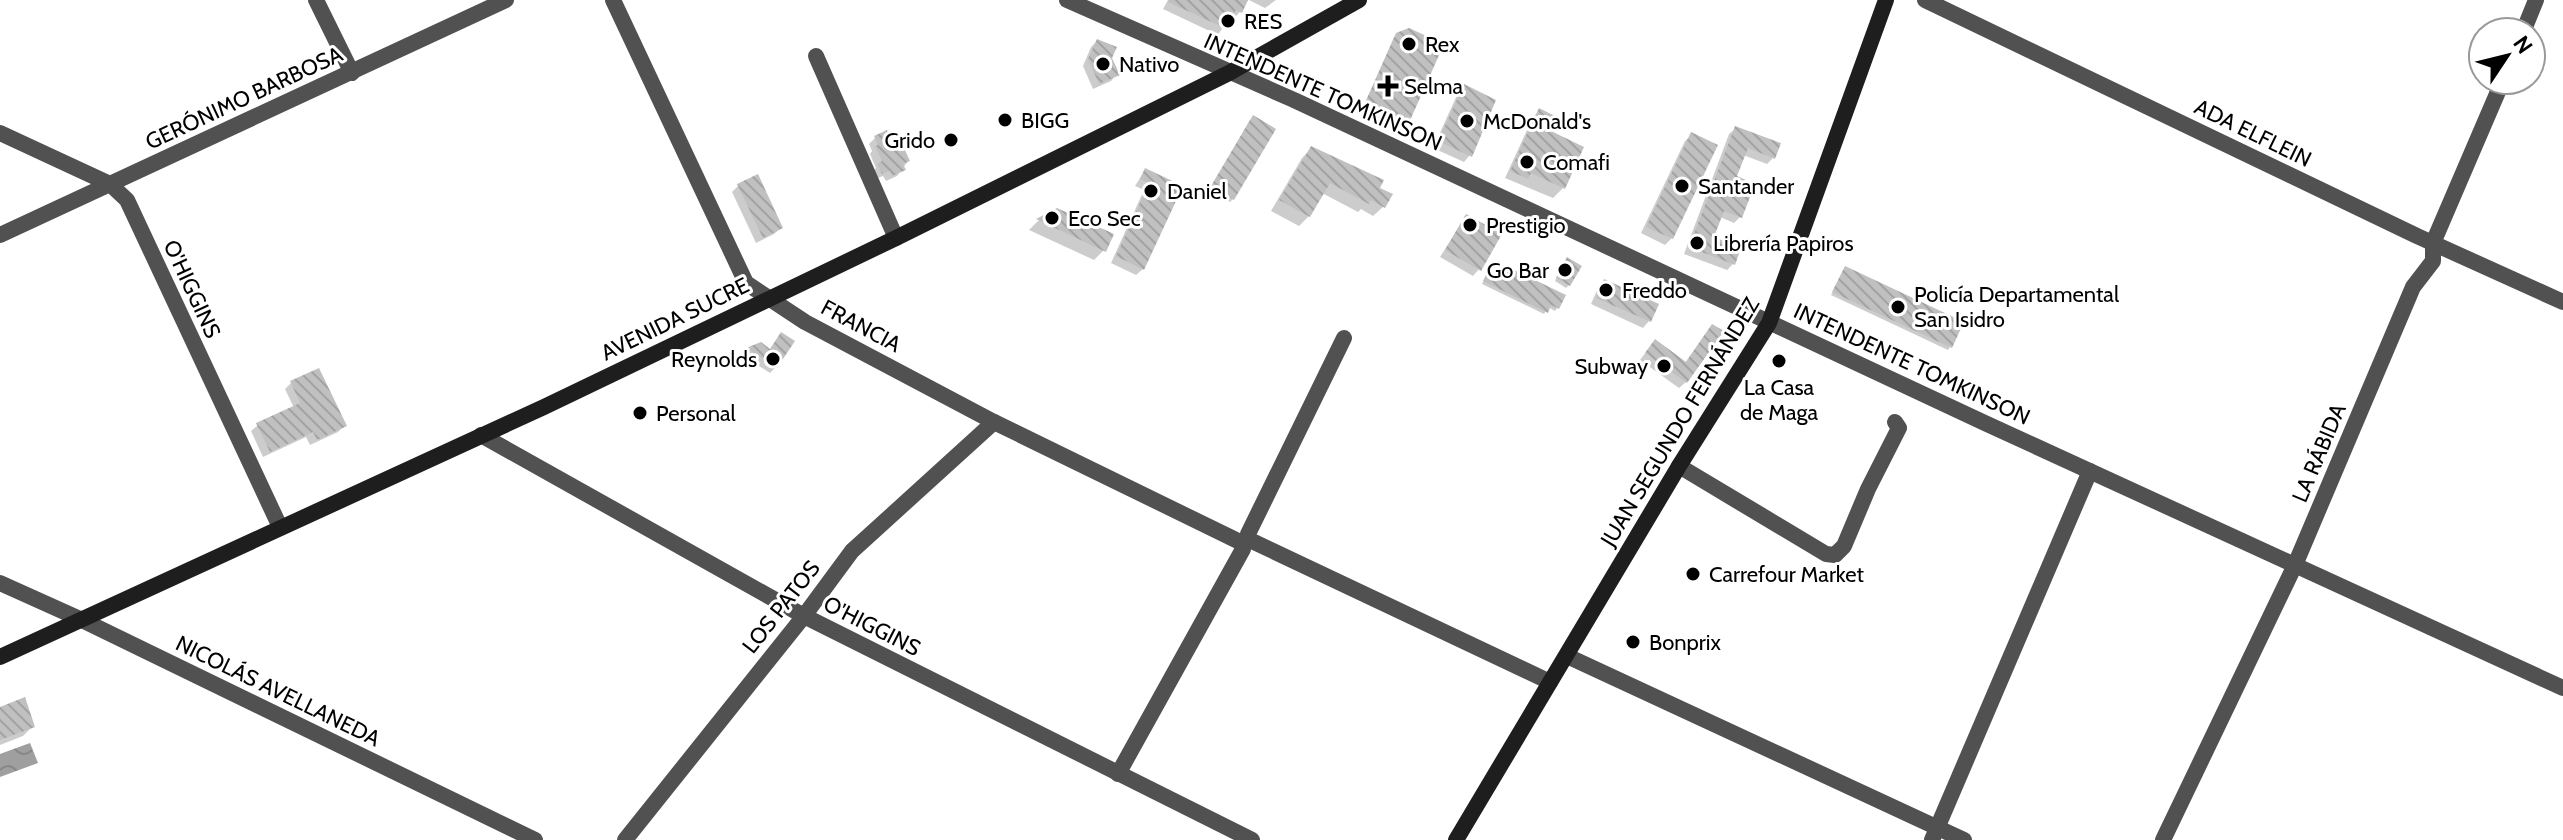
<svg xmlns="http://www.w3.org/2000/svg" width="2563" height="840" font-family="Cabin,sans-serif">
  <defs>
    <pattern id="water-waves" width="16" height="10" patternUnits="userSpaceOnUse" patternTransform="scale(2)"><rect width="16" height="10" fill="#9f9f9f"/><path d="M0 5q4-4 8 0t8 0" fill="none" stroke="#878787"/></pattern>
    <pattern id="building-back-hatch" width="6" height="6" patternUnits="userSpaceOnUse" patternTransform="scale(2)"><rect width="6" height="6" fill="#c0c0c0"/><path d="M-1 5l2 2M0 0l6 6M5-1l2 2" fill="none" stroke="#a3a3a3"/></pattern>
  </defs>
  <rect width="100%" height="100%" fill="#fff"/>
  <path fill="url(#water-waves)" d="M30,743L38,763L0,777V754Z"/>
  <g fill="#0003">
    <path d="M1168,0H1246L1240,12L1234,18L1230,16L1218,35L1163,9Z"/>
    <path d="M1249,0H1276L1265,8Z"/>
    <path d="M1394,38L1407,124L1404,127L1363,108Z"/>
    <path d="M1097,41L1110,58L1117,74L1111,81L1093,89L1083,66L1091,47Z"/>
    <path d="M1465,86L1470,155L1464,162L1433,148L1458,93Z"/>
    <path d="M1539,111L1545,139L1563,188L1553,198L1505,178L1533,117Z"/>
    <path d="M1250,120L1233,199L1230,202L1210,189Z"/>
    <path d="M1736,128L1773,158L1767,164L1743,155L1734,177L1740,217L1734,223L1720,217L1711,238L1733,264L1727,270L1684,254L1729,134Z"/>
    <path d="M1692,135L1672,238L1665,245L1641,233L1685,141Z"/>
    <path d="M875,138L890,141L908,161L897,176L886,181L883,176L875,179L872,172L876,168L870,154L872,151L869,144Z"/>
    <path d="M1312,148L1377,189L1383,207L1373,216L1361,209L1358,212L1322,193L1309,216L1299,226L1271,211L1302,158Z"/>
    <path d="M1145,170L1180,187L1143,269L1136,275L1111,263L1144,190L1135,186Z"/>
    <path d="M738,186L781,228L774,234L756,243L732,192Z"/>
    <path d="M1057,210L1104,250L1094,260L1029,230L1038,221Z"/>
    <path d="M1466,216L1479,269L1473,276L1440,257Z"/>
    <path d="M1565,262L1569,285L1566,288L1555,281Z"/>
    <path d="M1491,265L1557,308L1555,311L1548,307L1544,314L1482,284Z"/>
    <path d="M1845,268L1950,347L1948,350L1831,295Z"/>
    <path d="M1605,282L1656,305L1649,321L1643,328L1591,304L1598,288Z"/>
    <path d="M1706,333L1686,382L1679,388L1640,360L1649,348L1685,363Z"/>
    <path d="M760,345L776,367L770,373L742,355L747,350Z"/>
    <path d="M291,383L344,426L338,432L310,445L306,437L263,457L251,431L258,425L294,408L285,389Z"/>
    <path d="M0,709L33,726L23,736L0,745Z"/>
  </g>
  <g fill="url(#building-back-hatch)">
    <path d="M1169,0H1248L1242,13L1236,10L1227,29L1168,2Z"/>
    <path d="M1409,28L1444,44L1408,125L1364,105L1396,33Z"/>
    <path d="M1097,39L1117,47L1112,58L1120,75L1099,84L1088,59Z"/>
    <path d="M1464,84L1496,100L1472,157L1438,141Z"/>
    <path d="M1539,108L1557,117L1551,131L1584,147L1565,189L1531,173L1528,179L1510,171Z"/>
    <path d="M1253,115L1276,129L1234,200L1211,186Z"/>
    <path d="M1735,126L1781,143L1775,159L1748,148L1737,176L1755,184L1742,218L1724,211L1714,237L1741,248L1735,265L1689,247Z"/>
    <path d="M887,130L891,139L898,135L910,161L903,164L906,170L892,176L890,171L882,174L877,164L882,161L875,146L878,145L874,136Z"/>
    <path d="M1691,132L1718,145L1673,239L1646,227Z"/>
    <path d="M1311,146L1384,180L1380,188L1393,194L1385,208L1371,200L1369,204L1330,183L1310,217L1279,200Z"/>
    <path d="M1145,168L1183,186L1144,270L1116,256L1149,183L1140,179Z"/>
    <path d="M758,174L783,228L763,238L737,184Z"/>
    <path d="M1057,208L1114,234L1106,252L1036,219Z"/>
    <path d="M1466,214L1502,234L1481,271L1445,250Z"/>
    <path d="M1567,257L1582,266L1570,286L1556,278Z"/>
    <path d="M1493,260L1566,295L1559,309L1551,305L1548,313L1483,281Z"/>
    <path d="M1845,266L1964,322L1952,348L1832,292Z"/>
    <path d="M1604,279L1659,304L1651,322L1596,298Z"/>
    <path d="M1712,324L1724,331L1687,383L1645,353L1655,339L1686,362Z"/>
    <path d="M781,332L795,341L777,368L746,348L761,342L770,349Z"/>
    <path d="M319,368L347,426L317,440L313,432L270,452L256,423L300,403L290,381Z"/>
    <path d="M25,697L35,727L0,740V707Z"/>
  </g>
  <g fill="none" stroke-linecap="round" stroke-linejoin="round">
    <g stroke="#515151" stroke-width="16">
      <path d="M316,0L352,73"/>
      <path d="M613,0L746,283L805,322L994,422L1238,541"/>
      <path d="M1925,0L2417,236L2563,302"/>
      <path d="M2523,32L2536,0"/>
      <path d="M816,56L896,238"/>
      <path d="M0,133L110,184L127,200L280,527"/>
      <path d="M0,235L506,0"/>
      <path d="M481,435L804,616L1252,840"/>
      <path d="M1679,466L1826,554L1835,555L1844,546L1868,489L1899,428L1895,422"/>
      <path d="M1248,534L1344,338"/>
      <path d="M1254,542L1550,682"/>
      <path d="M0,583L80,619L535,840"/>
      <path d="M1567,656L1964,840"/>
      <path d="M1118,774L1243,549"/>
      <path d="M625,840L804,616L852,551L994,422"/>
      <path d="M1932,840L2090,471"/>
      <path d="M2163,840L2295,565L2413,287L2433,261V243L2503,80"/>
    </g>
    <path stroke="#515151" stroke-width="16" d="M1067,0L1294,100L1987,424L2563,688"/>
    <g stroke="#1e1e1e" stroke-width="16">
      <path d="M0,657L544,407L896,238L1229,73L1359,0"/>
      <path d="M1456,840L1679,466L1769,323L1886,0"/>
    </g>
  </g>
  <g fill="#000" stroke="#fff" stroke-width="3">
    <circle cx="1228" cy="21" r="8"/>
    <circle cx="1409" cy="44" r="8"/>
    <circle cx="1103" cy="64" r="8"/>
    <path d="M1384 74h8v8h8v8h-8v8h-8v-8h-8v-8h8z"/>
    <circle cx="1005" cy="120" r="8"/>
    <circle cx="1467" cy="121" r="8"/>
    <circle cx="951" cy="140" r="8"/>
    <circle cx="1527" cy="162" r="8"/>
    <circle cx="1682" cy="186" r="8"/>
    <circle cx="1151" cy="191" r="8"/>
    <circle cx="1052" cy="218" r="8"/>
    <circle cx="1470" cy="225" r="8"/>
    <circle cx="1697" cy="243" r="8"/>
    <circle cx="1565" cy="270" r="8"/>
    <circle cx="1606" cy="290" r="8"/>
    <circle cx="1898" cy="307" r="8"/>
    <circle cx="773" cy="359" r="8"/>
    <circle cx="1779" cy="361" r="8"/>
    <circle cx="1664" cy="366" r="8"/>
    <circle cx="640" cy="413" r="8"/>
    <circle cx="1693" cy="574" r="8"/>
    <circle cx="1633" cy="642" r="8"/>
  </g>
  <g text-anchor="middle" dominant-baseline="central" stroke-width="6" stroke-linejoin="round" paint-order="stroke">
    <g font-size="22" fill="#000" stroke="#fff" text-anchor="start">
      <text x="1244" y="21">RES</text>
      <text x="1425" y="44">Rex</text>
      <text x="1119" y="64">Nativo</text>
      <text x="1404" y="86">Selma</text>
      <text x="1021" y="120">BIGG</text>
      <text x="1483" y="121">McDonald's</text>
      <text x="935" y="140" text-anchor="end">Grido</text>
      <text x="1543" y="162">Comafi</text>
      <text x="1698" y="186">Santander</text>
      <text x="1167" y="191">Daniel</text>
      <text x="1068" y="218">Eco Sec</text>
      <text x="1486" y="225">Prestigio</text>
      <text x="1713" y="243">Librería Papiros</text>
      <text x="1549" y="270" text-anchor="end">Go Bar</text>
      <text x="1622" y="290">Freddo</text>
      <text x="1914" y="294">Policía Departamental<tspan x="1914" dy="25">San Isidro</tspan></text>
      <text x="757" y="359" text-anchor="end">Reynolds</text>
      <text x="1648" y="366" text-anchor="end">Subway</text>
      <text x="1779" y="387" text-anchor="middle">La Casa<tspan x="1779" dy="25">de Maga</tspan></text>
      <text x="656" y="413">Personal</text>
      <text x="1709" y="574">Carrefour Market</text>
      <text x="1649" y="642">Bonprix</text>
    </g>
    <g font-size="22" fill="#000" stroke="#fff">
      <text transform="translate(1323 92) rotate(24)">INTENDENTE TOMKINSON</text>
      <text transform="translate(244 98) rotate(-25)">GERÓNIMO BARBOSA</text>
      <text transform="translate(2253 133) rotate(26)">ADA ELFLEIN</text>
      <text transform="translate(192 289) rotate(65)">O'HIGGINS</text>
      <text transform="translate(675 319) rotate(-26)">AVENIDA SUCRE</text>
      <text transform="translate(861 326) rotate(28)">FRANCIA</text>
      <text transform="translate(1912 364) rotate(25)">INTENDENTE TOMKINSON</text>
      <text transform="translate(1680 422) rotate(-59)">JUAN SEGUNDO FERNÁNDEZ</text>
      <text transform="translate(2319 453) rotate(-67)">LA RÁBIDA</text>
      <text transform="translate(781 607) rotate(-52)">LOS PATOS</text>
      <text transform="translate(872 626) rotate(27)">O'HIGGINS</text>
      <text transform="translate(278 691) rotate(26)">NICOLÁS AVELLANEDA</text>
    </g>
  </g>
  <g transform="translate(2507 56) rotate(55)"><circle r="38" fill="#ffffff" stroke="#999999" stroke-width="2"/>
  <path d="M0-6L14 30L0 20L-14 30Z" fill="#000000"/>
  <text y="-12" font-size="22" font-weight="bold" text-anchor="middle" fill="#000000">N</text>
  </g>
</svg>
